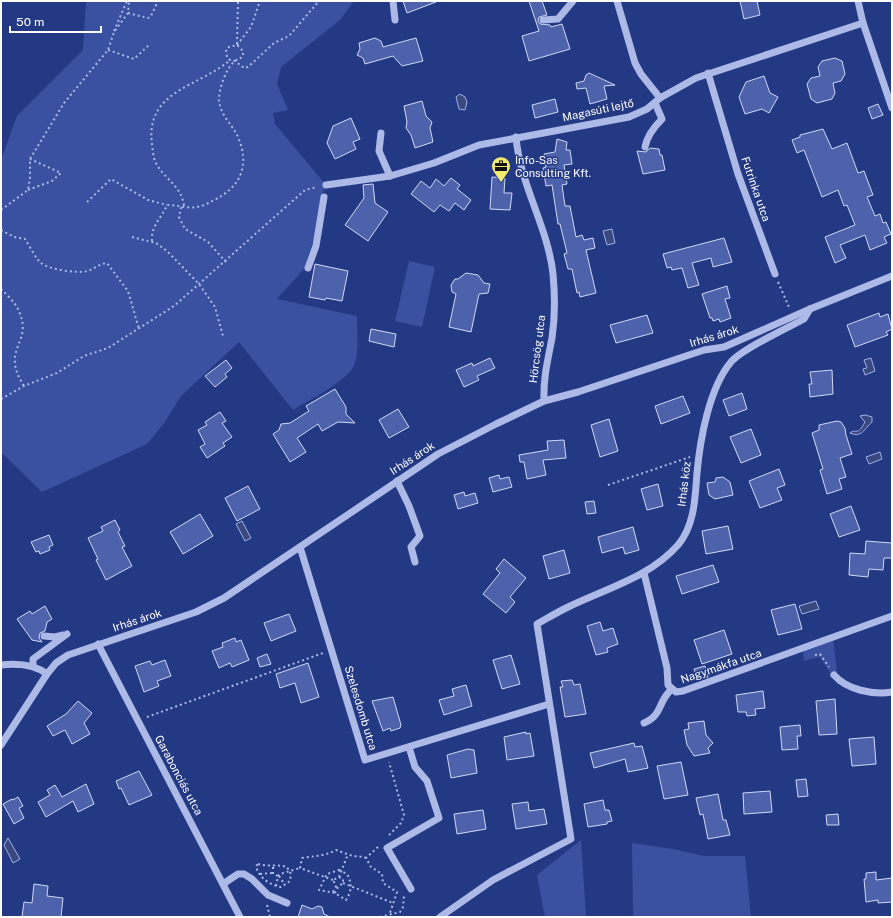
<svg xmlns="http://www.w3.org/2000/svg" width="893" height="918" font-family="'Public Sans',sans-serif">
  <rect width="100%" height="100%" fill="#243983"/>
  <g fill="#3951a0">
    <path d="M86,1H354L340,20L281,67L277,84L288,110L273,113L275,124L326,185L321,197L315,236L304,269L277,299L357,316C357,331 359,348 355,363C350,380 309,400 293,410L239,342L181,396L165,422L147,444L42,492L1,452V160L17,116L83,50Z"/>
    <path d="M409,261L435,267L422,327L395,321Z"/>
    <path d="M833,639L837,672L832,676L820,657L804,661L803,651Z"/>
    <path d="M581,840L586,917H545L537,875Z"/>
    <path d="M632,843L673,849L704,856H745L751,917H633Z"/>
  </g>
  <g fill="#39487f" stroke="#a1b2e8">
    <path d="M460,94L465,97L467,102L465,110L459,109L456,97Z"/>
    <path d="M612,229L615,243L607,245L603,231Z"/>
    <path d="M871,358L875,371L865,375L863,369L867,368L864,360Z"/>
    <path d="M865,415L872,417V422C864,429 862,438 850,433C856,428 857,437 865,422L860,416Z"/>
    <path d="M880,452L882,459L869,464L866,457Z"/>
    <path d="M242,521L251,538L245,541L236,524Z"/>
    <path d="M816,601L819,609L802,614L799,606Z"/>
    <path d="M8,838L20,859L13,863L4,845Z"/>
  </g>
  <g fill="#4d62ab" stroke="#d0d9f6">
    <path d="M403,1H436V2L407,13Z"/>
    <path d="M529,1H542L547,15L539,17L538,21L540,24L550,25L551,27L562,24L570,49L529,61L522,36L539,31Z"/>
    <path d="M740,1H757L760,15L744,19Z"/>
    <path d="M375,38L381,41L383,47L416,38L423,61L402,66L393,56L365,64L363,58L357,55L360,49L359,43Z"/>
    <path d="M835,58L842,61L845,74L841,81L833,83L835,93L832,99L817,103L811,99L807,84L811,78L820,76L818,67L822,61Z"/>
    <path d="M589,73L615,85L604,86L607,99L590,104L586,88L577,89L576,83L584,81L586,75Z"/>
    <path d="M764,76L770,93L778,97L769,113L762,109L745,114L739,97L746,82Z"/>
    <path d="M555,99L558,112L535,118L532,105Z"/>
    <path d="M422,101L426,116L432,122L430,128L433,142L415,148L411,135L406,128L407,122L404,106Z"/>
    <path d="M878,104L883,115L872,119L868,108Z"/>
    <path d="M351,118L360,139L353,142L356,149L335,159L327,143L333,126Z"/>
    <path d="M823,129L832,149L847,143L858,173L864,171L873,195L867,197L875,216L880,214L883,223L886,222L891,234L884,237L887,243L870,250L865,235L840,245L846,258L835,263L825,237L855,225L847,205L844,206L838,190L822,197L804,150L797,153L792,140L800,137V135Z"/>
    <path d="M557,139L567,142L566,150H570L572,164L564,165L567,184L562,185L565,206H570L576,237L582,235L584,240L593,238L595,248L586,250L596,293L580,297L579,292L577,293L572,269H568L564,254L567,253L560,224H558L552,185L546,186L543,168L546,167L544,154L555,152Z"/>
    <path d="M650,148L659,149L660,155H662L665,170L643,174L637,151L646,152Z"/>
    <path d="M492,177L505,178L504,193H512L510,210L490,209Z"/>
    <path d="M451,178L460,185L457,189L471,200L464,210L455,203L449,211L440,205L434,212L411,194L421,181L430,188L436,179L444,186Z"/>
    <path d="M373,184L375,203L388,212L368,241L345,225L364,198L363,185Z"/>
    <path d="M724,238L732,262L713,267L711,258L692,263L699,285L688,288L682,268L672,270L671,267L667,268L663,254Z"/>
    <path d="M315,264L348,271L342,301L326,298L325,300L309,297Z"/>
    <path d="M466,273L478,275L484,283L490,284L488,293L479,294L471,332L449,327L456,294L452,292L451,285L455,279H458Z"/>
    <path d="M727,286L730,298L725,299L731,318L720,322L719,319L713,321L712,318H710L702,294Z"/>
    <path d="M879,313L880,317L888,314L892,329L886,332L888,335L855,347L847,325Z"/>
    <path d="M647,315L653,333L616,343L610,325Z"/>
    <path d="M371,329L396,334L394,347L369,341Z"/>
    <path d="M490,358L495,368L477,376L479,380L464,387L456,370L472,363L473,366Z"/>
    <path d="M226,360L232,368L225,374L227,377L215,387L205,376Z"/>
    <path d="M832,370L833,394L810,397L809,384H812L810,372Z"/>
    <path d="M335,389L346,407V414L355,423L338,422L322,431L318,424L297,438L306,452L290,462L273,434L279,430L281,424L290,423L309,411L306,406Z"/>
    <path d="M742,393L747,409L729,416L723,400Z"/>
    <path d="M683,396L690,413L661,424L655,406Z"/>
    <path d="M398,409L409,427L389,438L379,420Z"/>
    <path d="M220,412L226,421L222,423L232,437L223,443L225,446L207,458L200,447L205,444L198,430L207,425L205,422Z"/>
    <path d="M609,419L618,451L600,457L591,425Z"/>
    <path d="M837,421L841,422L845,428L846,435L852,454L840,458L846,477L839,479L842,489L827,494L820,470L823,469L812,433L819,430V425Z"/>
    <path d="M751,429L761,455L741,463L730,437Z"/>
    <path d="M564,440L566,458L543,460L546,475L527,479L524,462H520L519,455L548,450L547,441Z"/>
    <path d="M779,469L785,485L777,488L782,500L760,508L749,481Z"/>
    <path d="M499,475L500,479L509,477L512,487L493,492L489,478Z"/>
    <path d="M723,477L730,482L733,495L715,499L709,495L707,483L715,482L716,478Z"/>
    <path d="M658,484L663,506L647,510L641,489Z"/>
    <path d="M248,486L260,509L237,521L225,498Z"/>
    <path d="M464,492L465,496L475,493L478,503L458,509L454,495Z"/>
    <path d="M594,501L596,513L587,514L585,502Z"/>
    <path d="M851,506L860,530L839,537L830,514Z"/>
    <path d="M200,514L213,536L183,554L170,532Z"/>
    <path d="M115,520L120,530L118,532L125,546L122,547L132,566L106,580L96,560L98,559L88,538L103,531L101,527Z"/>
    <path d="M728,526L733,549L706,554L702,531Z"/>
    <path d="M633,527L639,550L625,554L623,547L602,553L598,537Z"/>
    <path d="M49,535L53,545L49,547L50,550L40,554L39,551L36,552L31,542Z"/>
    <path d="M866,541L892,543V558H884L883,570L869,569L868,577L849,575L850,553L865,554Z"/>
    <path d="M564,550L570,573L549,579L543,556Z"/>
    <path d="M504,559L526,578L510,597L515,602L506,613L483,594L500,573L496,569Z"/>
    <path d="M713,565L719,582L682,594L676,576Z"/>
    <path d="M795,604L802,629L778,635L771,610Z"/>
    <path d="M45,606L52,619L47,622L45,631L40,633L39,638L42,642L32,640L17,619L30,611L32,614Z"/>
    <path d="M289,614L296,631L271,641L264,623Z"/>
    <path d="M600,622L603,631L613,628L618,644L607,648L608,652L596,655L587,626Z"/>
    <path d="M724,630L732,654L702,664L694,640Z"/>
    <path d="M235,638L236,642L241,640L249,660L232,667L230,663L219,668L212,651L223,647L222,643Z"/>
    <path d="M267,654L271,664L260,667L257,658Z"/>
    <path d="M511,655L520,684L502,689L493,660Z"/>
    <path d="M165,660L171,676L157,681L159,686L144,692L135,666L150,661L152,665Z"/>
    <path d="M308,663L319,697L301,703L295,683L280,688L276,674Z"/>
    <path d="M705,666L708,677L698,680L694,669Z"/>
    <path d="M572,680L574,685L580,684L586,714L565,717L560,687H563L561,681Z"/>
    <path d="M466,685L472,706L444,715L439,700L454,696L452,689Z"/>
    <path d="M763,691L765,708L755,709L756,715L747,716L746,712H738L736,695Z"/>
    <path d="M393,697L401,725L400,728L391,731L390,728L383,731L372,701Z"/>
    <path d="M835,699L837,734L819,735L816,701Z"/>
    <path d="M78,701L92,713L84,723L90,734L72,744L65,730L53,736L47,726L66,714Z"/>
    <path d="M704,721L706,735L713,743L708,748L710,753L694,756L687,745L684,730L689,729L688,723Z"/>
    <path d="M800,725L801,736H797L798,749L782,750L780,727Z"/>
    <path d="M526,732V734L530,733L534,756L507,760L504,737Z"/>
    <path d="M874,737L876,764L852,766L849,739Z"/>
    <path d="M634,743L635,747L642,746L648,768L628,772L625,759L594,768L590,753Z"/>
    <path d="M468,749L474,750L477,773L451,778L447,755Z"/>
    <path d="M681,762L688,795L664,799L657,766Z"/>
    <path d="M139,771L152,795L129,805L121,788L119,789L116,781Z"/>
    <path d="M806,779L808,796L798,797L796,780Z"/>
    <path d="M86,784L94,804L78,812L73,801L46,817L38,802L50,795L47,790L55,785L62,797Z"/>
    <path d="M770,791L772,812L744,814L743,793Z"/>
    <path d="M718,794L723,820H726L730,835L708,839L703,814L700,815L696,798Z"/>
    <path d="M18,797L23,806L19,808L24,818L14,824L3,804L12,799L13,800Z"/>
    <path d="M603,800L605,810H609L612,821L607,822V824L588,827L584,804Z"/>
    <path d="M528,802L529,811L544,809L547,824L516,829L512,804Z"/>
    <path d="M483,810L486,829L457,834L454,814Z"/>
    <path d="M838,814L839,825H827L826,815Z"/>
    <path d="M876,872V880L892,878V902L878,903V900L866,902L864,879H866V873Z"/>
    <path d="M34,884L48,886L47,896L63,898L61,917H22L24,902L32,903Z"/>
    <path d="M302,905L312,909L318,906L322,907L324,914L330,917H298Z"/>
  </g>
  <g fill="none" stroke-linecap="round" stroke-linejoin="round">
    <g stroke="#adbae7" stroke-width="2" stroke-dasharray="2 3" stroke-linecap="butt">
      <path d="M128,13L148,18L151,16L158,1"/>
      <path d="M114,31L127,1"/>
      <path d="M237,44L238,1"/>
      <path d="M237,45L251,27L260,1"/>
      <path d="M108,50L134,59L149,45"/>
      <path d="M28,190L52,181L61,173L30,159"/>
      <path d="M87,202L111,179L148,200L167,205"/>
      <path d="M1,210L28,190L30,178V159L64,103L108,50L114,32L128,13L129,1"/>
      <path d="M1,230L14,237L25,239C29,245 36,259 41,263C47,269 79,274 87,271C94,269 99,264 107,263L128,291L139,329"/>
      <path d="M132,237L156,243L167,251L199,284L215,307L223,336"/>
      <path d="M152,241C151,225 162,218 167,205C177,205 188,209 197,207C203,206 209,203 214,200C241,187 250,165 238,137C232,124 220,115 219,100C219,88 226,68 235,61C238,59 240,59 243,56V51L237,45L229,47L226,50L227,57L230,60L235,61L244,68L248,67L274,43L289,36L319,1"/>
      <path d="M226,262L208,242L185,229L179,217L181,208L184,206C182,187 165,179 157,165C153,159 153,151 152,144C145,91 198,87 229,61"/>
      <path d="M778,282L789,307"/>
      <path d="M1,289C8,296 17,304 20,314C32,344 0,349 24,386"/>
      <path d="M1,399L24,386L57,373L84,356L108,348L174,306L305,190L317,187"/>
      <path d="M608,485L690,457"/>
      <path d="M815,655L820,654L829,667"/>
      <path d="M147,717L323,653"/>
      <path d="M389,835L401,823L404,815L389,762"/>
      <path d="M378,847L366,858L371,867L382,874L383,883L397,892L390,913"/>
      <path d="M258,864C268,867 279,864 287,867L291,874L290,881L281,887C271,886 258,877 256,866Z"/>
      <path d="M273,867V874L278,876"/>
      <path d="M339,870L347,874C352,883 352,891 346,900L335,893L319,890L327,874Z"/>
      <path d="M260,874L273,873"/>
      <path d="M279,876L285,885"/>
      <path d="M339,877L348,854"/>
      <path d="M333,880L300,868L302,858C314,856 325,856 336,850L353,856L364,857L366,858"/>
      <path d="M343,883L393,903"/>
      <path d="M276,886L278,876L280,874L300,868"/>
      <path d="M333,892L336,886L333,880L339,877L343,879V883L338,887L335,893"/>
      <path d="M267,905L270,917"/>
      <path d="M380,917L400,912L403,907L404,896"/>
    </g>
    <g stroke="#adbae7" stroke-width="7">
      <path d="M393,1L395,20"/>
      <path d="M617,1L635,63L641,74L660,98"/>
      <path d="M858,1L863,23L892,108"/>
      <path d="M543,20L558,19L573,1"/>
      <path d="M708,73L738,174L775,274"/>
      <path d="M381,133L379,151L390,176"/>
      <path d="M516,137C520,185 548,227 553,274C555,295 555,318 552,338C548,359 543,379 544,401"/>
      <path d="M645,147C647,136 654,127 662,119L655,103"/>
      <path d="M326,185L390,176L434,163L479,145L629,117L647,109L660,98L696,78L863,23"/>
      <path d="M308,268L316,246L324,197"/>
      <path d="M397,481L409,506L420,536L411,547L415,562"/>
      <path d="M300,547L365,760L549,704"/>
      <path d="M644,573L667,668L668,685L676,692L683,691L892,616"/>
      <path d="M44,636L55,637L63,635"/>
      <path d="M98,644L240,917"/>
      <path d="M1,665C18,663 34,664 47,674"/>
      <path d="M33,666V659L67,634"/>
      <path d="M834,675C847,690 873,695 892,692"/>
      <path d="M644,723C663,715 658,701 671,690"/>
      <path d="M1,745L47,674L56,663L68,655L196,612L224,598L438,454L496,424L544,401L578,392L704,350L724,347L810,309L892,276"/>
      <path d="M409,747L415,767L427,781L439,818L387,848L411,889"/>
      <path d="M223,884L238,874H244L252,879L268,895L287,903"/>
      <path d="M440,917L493,880L571,839L537,624C546,619 556,613 566,608C604,589 649,578 678,545C695,525 695,497 697,473C700,440 709,388 731,362C742,349 787,328 804,319L810,309"/>
    </g>
  </g>
  <defs>
    <g id="office-pin" transform="scale(1)"><path d="M0 17L-7.5 6A9.5 9.5 0 1 1 7.5 6Z" fill="#f2e970" stroke="#243983"/><path d="M-6-3h4V-5.5h4V-3h4V5H-6ZM-1-4.5V-3h2v-1.5ZM-6 0V1H6V0Z" fill="#111"/></g>
  </defs>
  <g fill-rule="evenodd">
    <use href="#office-pin" x="501" y="166"/>
  </g>
  <g text-anchor="middle" dominant-baseline="central" stroke-width="3" stroke-linejoin="round" paint-order="stroke">
    <g font-size="11" fill="#fff" stroke="#243983">
      <text transform="translate(598 110) rotate(-12)">Magasúti lejtő</text>
      <text transform="translate(756 189) rotate(71)">Futrinka utca</text>
      <text transform="translate(714 336) rotate(-17)">Irhás árok</text>
      <text transform="translate(537 349) rotate(-83)">Hörcsög utca</text>
      <text transform="translate(412 458) rotate(-33)">Irhás árok</text>
      <text transform="translate(684 484) rotate(-83)">Irhás köz</text>
      <text transform="translate(137 620) rotate(-18)">Irhás árok</text>
      <text transform="translate(721 666) rotate(-19)">Nagymákfa utca</text>
      <text transform="translate(361 708) rotate(73)">Szelesdomb utca</text>
      <text transform="translate(179 775) rotate(62)">Garabonciás utca</text>
    </g>
    <g font-size="11" fill="#fff" stroke="#243983" text-anchor="start">
      <text x="515" y="160">Info-Sas<tspan x="515" dy="13">Consulting Kft.</tspan></text>
    </g>
  </g>
  <rect width="893" height="918" fill="none" stroke="#ffffff" stroke-width="4"/>
  <path d="M10 26v6h91v-6" fill="none" stroke="#ffffff" stroke-width="2"/>
  <text x="16" y="26" font-size="12" fill="#ffffff" stroke="#243983" stroke-width="3" paint-order="stroke">50 m</text>
</svg>
